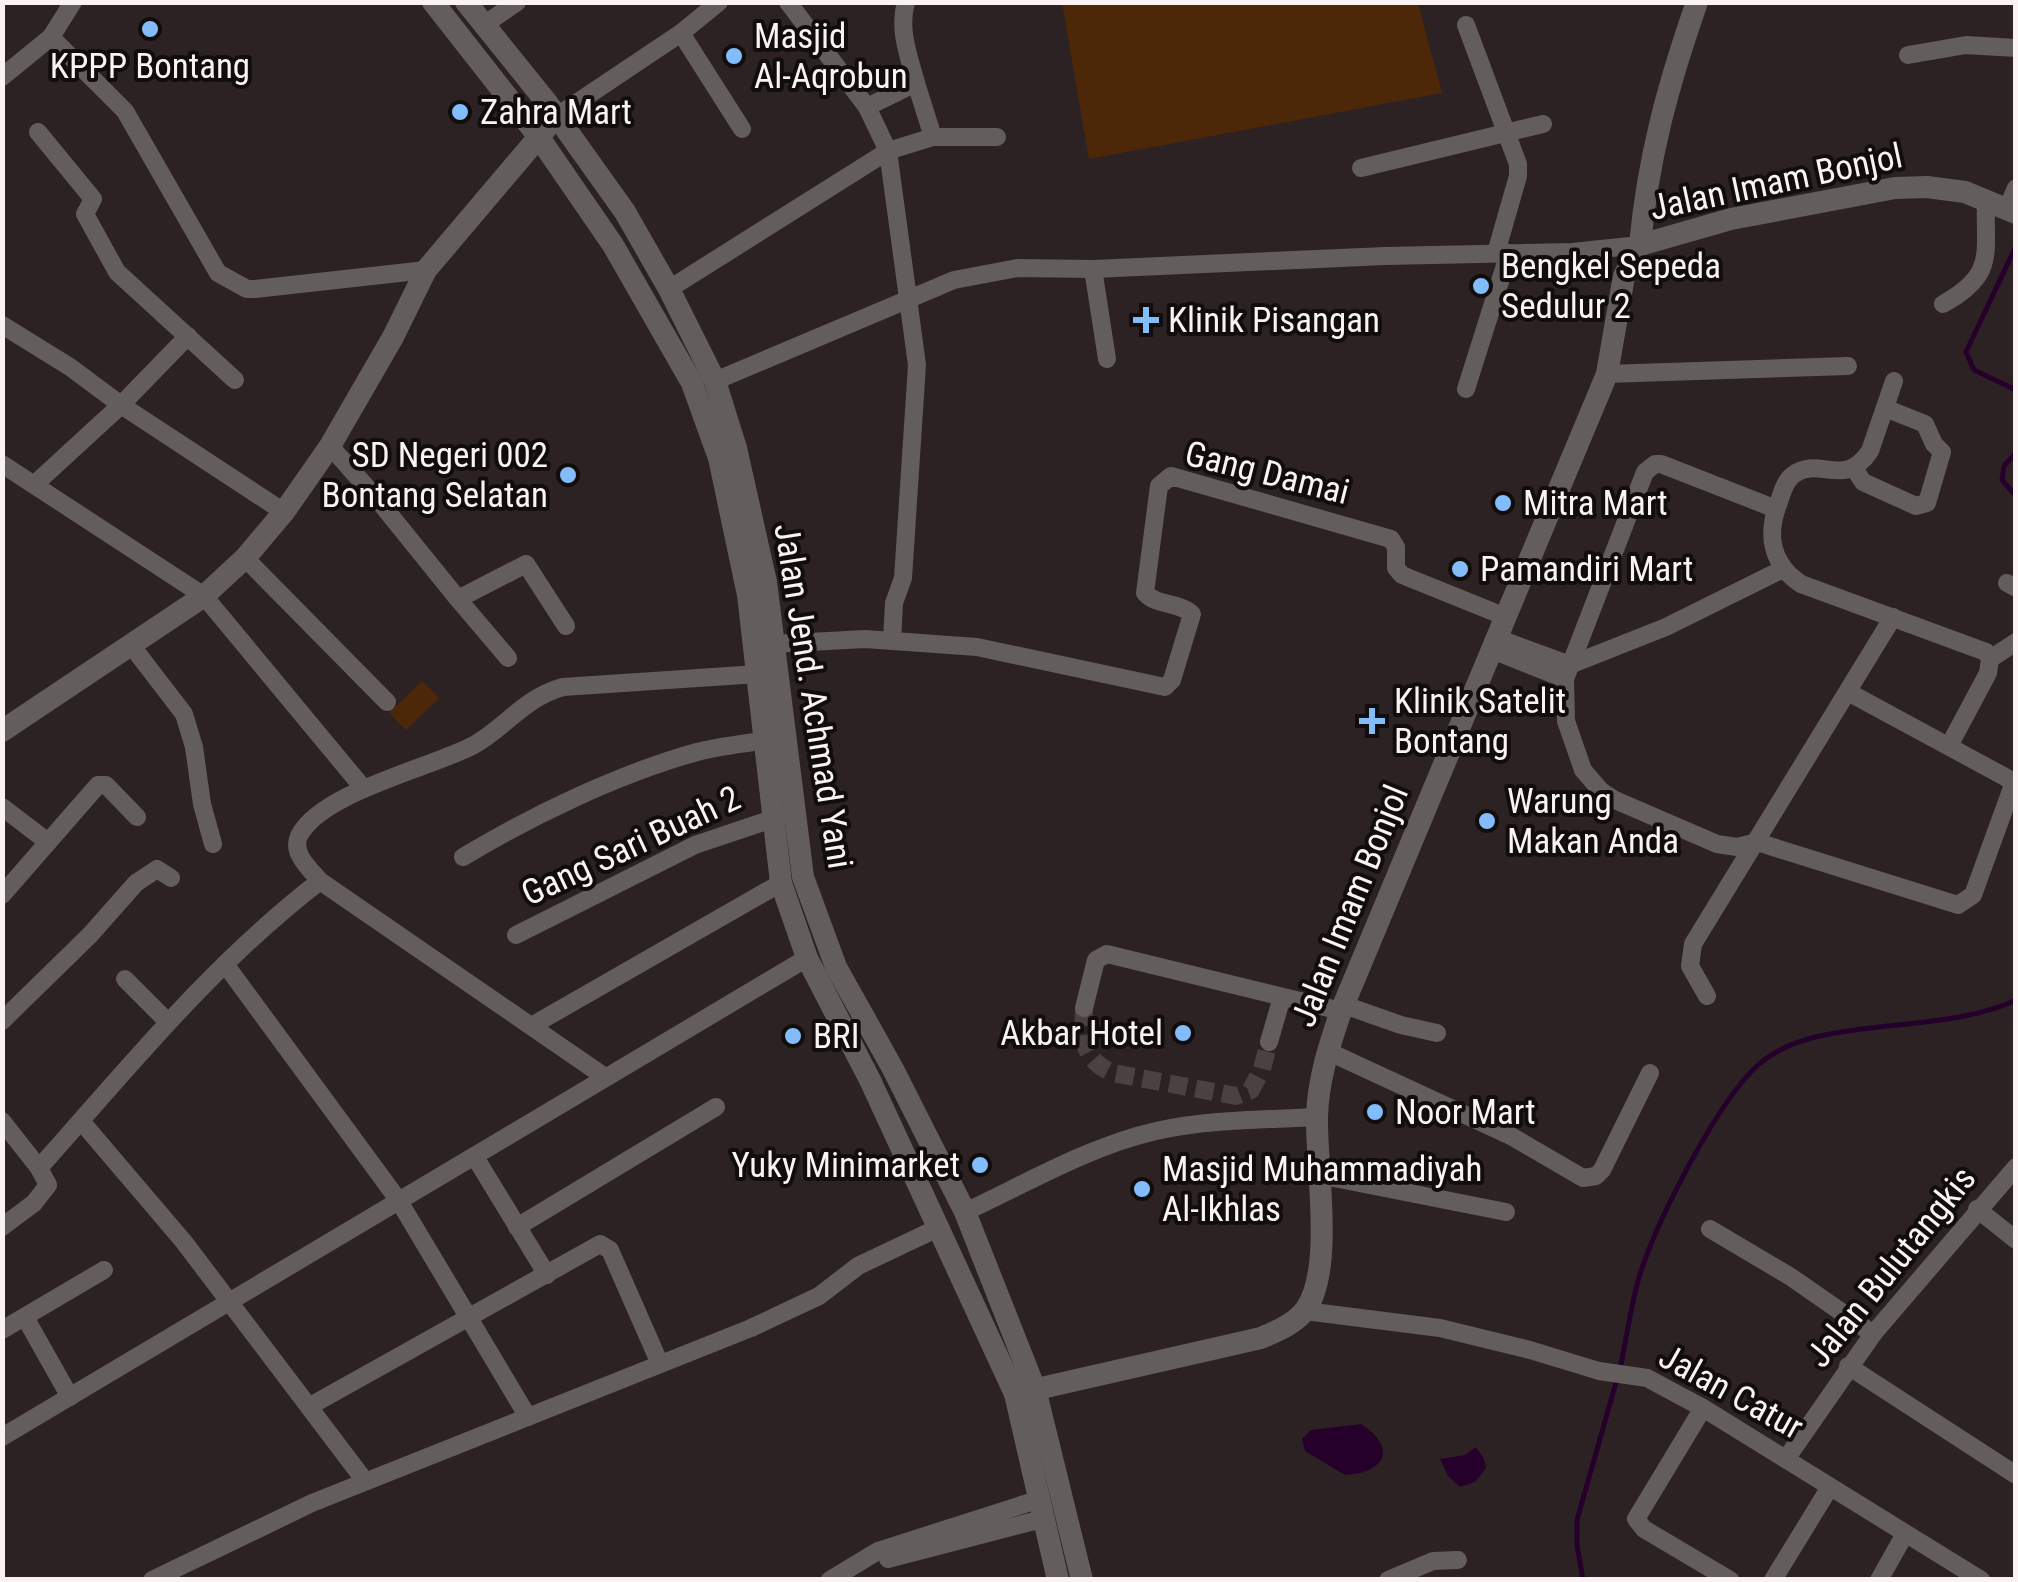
<svg xmlns="http://www.w3.org/2000/svg" width="2018" height="1582" font-family="'Roboto Condensed',sans-serif">
  <rect width="100%" height="100%" fill="#2d2223"/>
  <g fill="#4c2708">
    <path d="M1062,3H1418L1442,93L1089,159Z"/>
    <path d="M422,681L439,698L406,730L389,713Z"/>
  </g>
  <g fill="#25002b">
    <path d="M1361,1424C1398,1448 1385,1473 1345,1475L1305,1451L1302,1439L1311,1430Z"/>
    <path d="M1476,1447L1484,1459L1486,1468L1475,1482L1460,1487L1448,1476L1440,1459L1465,1455Z"/>
  </g>
  <g fill="none" stroke-linecap="round" stroke-linejoin="round">
    <g stroke="#25002b" stroke-width="5">
      <path d="M2016,246L1966,352L1974,370L2016,390"/>
      <path d="M2016,453L2004,466L2002,480L2016,496"/>
      <path d="M1620,1369C1627,1337 1631,1302 1641,1271C1659,1217 1717,1102 1758,1065C1776,1049 1797,1041 1820,1036C1880,1022 1962,1026 2016,1000"/>
      <path d="M1583,1580L1577,1545V1520L1617,1379"/>
    </g>
    <path stroke="#4c4142" stroke-width="18" stroke-dasharray="18 9" stroke-linecap="butt" d="M1084,1008C1083,1039 1081,1059 1113,1073L1236,1096L1251,1090L1262,1069L1269,1042"/>
    <g stroke="#635d5b" stroke-width="18">
      <path d="M788,2L867,107L888,151L917,365L903,578L894,603L892,641"/>
      <path d="M484,25L517,2"/>
      <path d="M1466,25L1518,164V176L1496,253"/>
      <path d="M681,33L742,129"/>
      <path d="M51,37L125,111L218,273L247,289H255L426,270"/>
      <path d="M1908,55L1966,45L2016,48"/>
      <path d="M2,77L51,37L73,2"/>
      <path d="M916,83L933,137"/>
      <path d="M867,107L916,83C909,56 898,30 906,2"/>
      <path d="M557,116L681,33L719,2"/>
      <path d="M38,132L93,199L85,214L117,272L235,380"/>
      <path d="M1361,168L1543,124"/>
      <path d="M2007,209L2016,188"/>
      <path d="M1093,269L1107,359"/>
      <path d="M669,289L888,151L933,137H997"/>
      <path d="M1943,304C1997,274 1984,254 1986,200"/>
      <path d="M2,325L70,367L121,405L284,512"/>
      <path d="M1607,374L1848,366"/>
      <path d="M715,381L954,280L1017,268L1093,269L1385,256L1572,252L1640,245"/>
      <path d="M1894,381L1870,451C1844,490 1819,455 1793,475C1785,481 1782,492 1779,502C1766,534 1771,564 1801,584L1986,652L1990,659L1988,673L1949,746"/>
      <path d="M1466,389L1509,253"/>
      <path d="M330,446L378,500L458,599L526,564L566,626"/>
      <path d="M2,464L204,596L364,789"/>
      <path d="M1854,468L1863,482L1916,506L1927,503L1942,452L1934,444L1925,424L1885,408"/>
      <path d="M35,484L121,405L188,336"/>
      <path d="M1776,509L1661,464H1655L1645,472L1565,679L1566,721L1583,770L1601,791L1615,800L1717,844L1737,847L1757,842L1958,905L1973,895L2013,785L2007,778L1848,692"/>
      <path d="M245,558L387,702"/>
      <path d="M2007,583L2016,588"/>
      <path d="M458,599L508,658"/>
      <path d="M1497,638L1570,665L1666,627L1783,569"/>
      <path d="M773,644L865,639L977,647L1165,687L1172,680L1192,614C1179,602 1156,606 1145,593L1159,486L1171,476L1391,539L1396,547V568L1402,575L1506,617"/>
      <path d="M131,645L184,714L194,747L202,804L213,844"/>
      <path d="M1492,650L1565,679"/>
      <path d="M1990,659L2016,642"/>
      <path d="M2,807L48,842"/>
      <path d="M463,857C533,815 618,774 697,752C719,746 743,744 766,740"/>
      <path d="M2,895L98,785H106L137,817"/>
      <path d="M516,935L695,845L784,815"/>
      <path d="M225,964L399,1201L528,1417"/>
      <path d="M125,979L167,1021"/>
      <path d="M1707,996L1690,966L1693,944L1893,617"/>
      <path d="M1344,1005L1401,1025L1437,1033"/>
      <path d="M1084,1008L1096,960L1107,954L1341,1011"/>
      <path d="M2,1021L90,935L136,883L157,869L171,878"/>
      <path d="M533,1025L781,883"/>
      <path d="M1269,1042L1282,997"/>
      <path d="M1327,1051L1511,1136L1583,1178L1596,1176L1602,1170L1650,1073"/>
      <path d="M605,1077L320,881C310,869 291,853 299,836C321,792 431,768 474,745C507,726 524,698 563,687L758,674"/>
      <path d="M2,1121L39,1168L48,1185L34,1203L2,1227"/>
      <path d="M81,1121L184,1242L365,1481"/>
      <path d="M475,1157L547,1275"/>
      <path d="M39,1168C130,1066 211,965 320,881"/>
      <path d="M1319,1175L1506,1212"/>
      <path d="M1977,1209L2016,1240"/>
      <path d="M965,1212C1027,1183 1090,1146 1156,1131C1209,1119 1264,1120 1317,1117"/>
      <path d="M517,1227L716,1107"/>
      <path d="M1710,1229L1791,1277L1873,1334"/>
      <path d="M1305,1311L1440,1328L1530,1350L1599,1371L1647,1378L1703,1408L1981,1580"/>
      <path d="M26,1319L70,1397"/>
      <path d="M2,1330L104,1270"/>
      <path d="M1848,1366L2016,1475"/>
      <path d="M310,1406L600,1244L610,1250L660,1364"/>
      <path d="M1703,1408L1636,1519L1644,1529L1730,1580"/>
      <path d="M2,1437L807,958"/>
      <path d="M1786,1459L1873,1334L2016,1167"/>
      <path d="M888,1559L1042,1519"/>
      <path d="M152,1580L312,1503L751,1328L819,1296L858,1266L938,1228"/>
      <path d="M830,1580L878,1551L1037,1500"/>
      <path d="M1388,1580L1433,1561L1458,1560"/>
      <path d="M1773,1580L1830,1487"/>
      <path d="M1879,1580L1905,1534"/>
    </g>
    <g stroke="#635d5b" stroke-width="22">
      <path d="M433,2L538,136L613,245L692,383L719,458L748,595L781,883L807,958L870,1080L1015,1394L1058,1580"/>
      <path d="M466,2L548,104L625,212L669,289L715,381L736,448L766,582L803,877L836,967L893,1069L965,1212L1035,1389L1082,1580"/>
      <path d="M1640,245C1648,158 1668,85 1697,2"/>
      <path d="M2,731L204,596L245,558L284,512L330,446L393,337L426,270L548,126"/>
      <path d="M1015,1394L1261,1338C1277,1331 1295,1324 1306,1309C1334,1268 1316,1167 1317,1117C1318,1080 1329,1046 1341,1011L1607,374L1624,276L1640,245L1731,219L1895,188L1927,187L1965,192L2016,213"/>
    </g>
  </g>
  <g fill="#82bcfa" stroke="#120d0d" stroke-width="4">
    <circle cx="150" cy="29" r="10"/>
    <circle cx="734" cy="56" r="10"/>
    <circle cx="460" cy="112" r="10"/>
    <circle cx="1481" cy="286" r="10"/>
    <path d="M1141 305h10v10h10v10h-10v10h-10v-10h-10v-10h10z"/>
    <circle cx="568" cy="475" r="10"/>
    <circle cx="1503" cy="503" r="10"/>
    <circle cx="1460" cy="569" r="10"/>
    <path d="M1367 706h10v10h10v10h-10v10h-10v-10h-10v-10h10z"/>
    <circle cx="1487" cy="821" r="10"/>
    <circle cx="1183" cy="1033" r="10"/>
    <circle cx="793" cy="1036" r="10"/>
    <circle cx="1375" cy="1112" r="10"/>
    <circle cx="980" cy="1165" r="10"/>
    <circle cx="1142" cy="1189" r="10"/>
  </g>
  <g text-anchor="middle" dominant-baseline="central" stroke-width="8" stroke-linejoin="round" paint-order="stroke">
    <g font-size="35" fill="#faf2f3" stroke="#120d0d" text-anchor="start">
      <text x="754" y="36">Masjid<tspan x="754" dy="40">Al-Aqrobun</tspan></text>
      <text x="150" y="66" text-anchor="middle">KPPP Bontang</text>
      <text x="480" y="112">Zahra Mart</text>
      <text x="1501" y="266">Bengkel Sepeda<tspan x="1501" dy="40">Sedulur 2</tspan></text>
      <text x="1168" y="320">Klinik Pisangan</text>
      <text x="548" y="455" text-anchor="end">SD Negeri 002<tspan x="548" dy="40">Bontang Selatan</tspan></text>
      <text x="1523" y="503">Mitra Mart</text>
      <text x="1480" y="569">Pamandiri Mart</text>
      <text x="1394" y="701">Klinik Satelit<tspan x="1394" dy="40">Bontang</tspan></text>
      <text x="1507" y="801">Warung<tspan x="1507" dy="40">Makan Anda</tspan></text>
      <text x="1163" y="1033" text-anchor="end">Akbar Hotel</text>
      <text x="813" y="1036">BRI</text>
      <text x="1395" y="1112">Noor Mart</text>
      <text x="960" y="1165" text-anchor="end">Yuky Minimarket</text>
      <text x="1162" y="1169">Masjid Muhammadiyah<tspan x="1162" dy="40">Al-Ikhlas</tspan></text>
    </g>
    <g font-size="35" fill="#faf2f3" stroke="#120d0d">
      <text transform="translate(1776 182) rotate(-12)">Jalan Imam Bonjol</text>
      <text transform="translate(1267 473) rotate(14)">Gang Damai</text>
      <text transform="translate(813 696) rotate(81)">Jalan Jend. Achmad Yani</text>
      <text transform="translate(631 846) rotate(-25)">Gang Sari Buah 2</text>
      <text transform="translate(1350 906) rotate(-68)">Jalan Imam Bonjol</text>
      <text transform="translate(1891 1267) rotate(-51)">Jalan Bulutangkis</text>
      <text transform="translate(1731 1392) rotate(29)">Jalan Catur</text>
    </g>
  </g>
  <rect width="2018" height="1582" fill="none" stroke="#faf2f3" stroke-width="10"/>
</svg>
